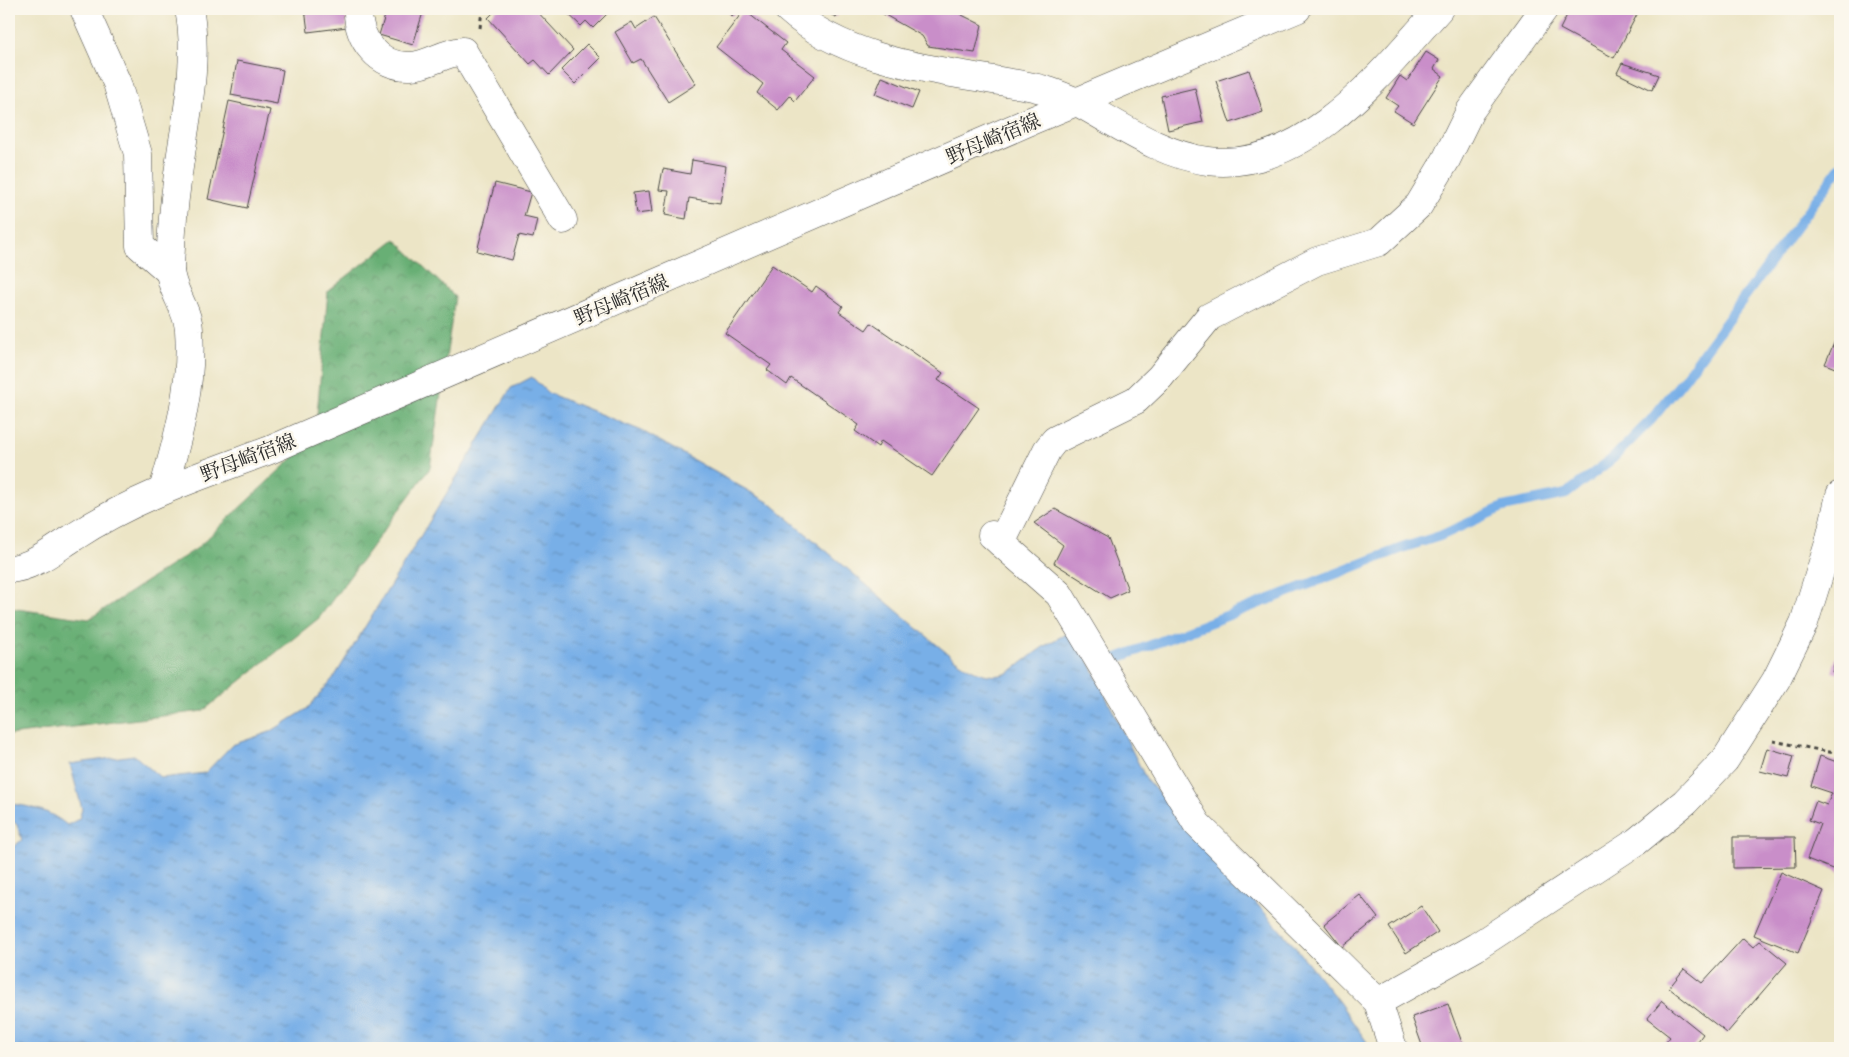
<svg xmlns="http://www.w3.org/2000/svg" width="1849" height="1057" font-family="'Gentium Book Plus','Noto Serif JP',serif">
  <defs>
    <pattern id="forest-crowns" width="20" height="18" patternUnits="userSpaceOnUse" patternTransform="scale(1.25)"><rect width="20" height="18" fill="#68af75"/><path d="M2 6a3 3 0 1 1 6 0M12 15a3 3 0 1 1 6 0" fill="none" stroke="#568f60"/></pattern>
    <pattern id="water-ripples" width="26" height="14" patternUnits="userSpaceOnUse" patternTransform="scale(1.25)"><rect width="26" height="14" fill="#78afe7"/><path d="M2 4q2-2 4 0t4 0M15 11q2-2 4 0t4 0" fill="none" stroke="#638fbb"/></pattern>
  </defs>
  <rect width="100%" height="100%" fill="#fbf7ec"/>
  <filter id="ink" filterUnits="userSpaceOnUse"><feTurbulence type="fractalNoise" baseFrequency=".02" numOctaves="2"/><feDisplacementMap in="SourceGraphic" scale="10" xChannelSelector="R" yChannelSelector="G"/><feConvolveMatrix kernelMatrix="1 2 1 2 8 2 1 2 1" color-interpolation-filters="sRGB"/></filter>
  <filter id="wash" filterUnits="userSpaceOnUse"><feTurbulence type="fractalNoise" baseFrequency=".0096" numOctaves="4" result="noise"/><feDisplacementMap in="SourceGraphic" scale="20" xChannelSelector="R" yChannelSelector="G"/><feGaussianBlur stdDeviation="1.12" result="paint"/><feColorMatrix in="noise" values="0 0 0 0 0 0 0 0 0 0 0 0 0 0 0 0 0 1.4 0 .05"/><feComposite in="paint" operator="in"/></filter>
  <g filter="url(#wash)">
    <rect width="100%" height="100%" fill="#ece5c6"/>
    <path fill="url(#forest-crowns)" stroke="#4a6d50" d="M395,239L455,297L430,468L319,618L203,711L9,735V608L89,619L196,549L315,437L328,291Z"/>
    <path fill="url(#water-ripples)" stroke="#526d89" d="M532,377L548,393L642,431L770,503L936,644C953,658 980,682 1005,674C1012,672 1021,663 1027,659C1042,647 1056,638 1074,631L1146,779L1297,949L1339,1002L1371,1048H9V850L22,840L17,825L9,817V809L12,804C34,807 50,811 67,825L79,819L82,809L70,764L134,755L161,778L205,773L232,745L270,732L307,709L335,676L511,388Z"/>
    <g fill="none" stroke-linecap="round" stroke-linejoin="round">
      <path stroke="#78afe7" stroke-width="10" d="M1102,664L1405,547L1440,536L1503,507L1566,494L1612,459L1651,420L1685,378L1840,167"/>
    </g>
    <g id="blocks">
      <g fill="#c98ec9">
        <path d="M305,9H345L347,27L308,32Z"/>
        <path d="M387,9H424L413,45L379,35Z"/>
        <path d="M497,9H535L573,50L549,75L535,60L530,64L488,18Z"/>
        <path d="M563,9H612L593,28L586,21L581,26Z"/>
        <path d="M723,9H738L732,16Z"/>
        <path d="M819,9H840L836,17Z"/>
        <path d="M880,9H950L982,25L975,53L928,46L922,36L878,11Z"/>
        <path d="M1570,9H1640L1614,58L1560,29Z"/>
        <path d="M744,10L786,43L781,50L815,76L795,101L790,96L778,110L757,93L763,84L716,47Z"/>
        <path d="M654,17L696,84L668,102L641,59L633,63L615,32L632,22L636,29Z"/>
        <path d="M587,44L601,58L575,84L561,70Z"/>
        <path d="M1426,52L1439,60L1434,69L1443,76L1413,123L1394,111L1398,106L1386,98L1400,76L1407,81Z"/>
        <path d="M237,61L283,70L277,104L231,95Z"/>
        <path d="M1622,63L1659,75L1652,90L1617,73Z"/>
        <path d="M1249,70L1263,112L1230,123L1216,81Z"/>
        <path d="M882,77L919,92L912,109L875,94Z"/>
        <path d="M1195,88L1203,122L1168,130L1161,96Z"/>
        <path d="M229,101L270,110L247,208L208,199Z"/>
        <path d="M692,160L726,166L720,203L689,198L686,219L665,215L669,191L659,190L663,169L690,174Z"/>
        <path d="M495,183L531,192L524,216L537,219L533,238L519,235L512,260L477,251Z"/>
        <path d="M649,191L652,212L636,214L633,193Z"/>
        <path d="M772,265L812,292L816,286L843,306L839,312L866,330L871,323L943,373L938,380L979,408L932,476L881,441L878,447L855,431L859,425L791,378L787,385L767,370L771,365L725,333Z"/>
        <path d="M1840,329V370L1825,364Z"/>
        <path d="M1055,509L1108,538L1128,590L1110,598L1054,563L1063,545L1034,523Z"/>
        <path d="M1840,644V674L1832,672Z"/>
        <path d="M1767,748L1794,756L1788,778L1760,771Z"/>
        <path d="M1820,756L1840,763V872L1807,859L1820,824L1809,820L1816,801L1827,805L1832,793L1811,786Z"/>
        <path d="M1733,837H1795L1796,867L1733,868Z"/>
        <path d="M1781,872L1824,891L1798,953L1754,935Z"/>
        <path d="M1360,895L1378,918L1342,947L1324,924Z"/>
        <path d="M1421,906L1438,932L1406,953L1389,927Z"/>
        <path d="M1743,938L1753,947L1760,941L1787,963L1727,1033L1669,988L1684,969L1702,983Z"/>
        <path d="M1662,1001L1703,1034L1693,1048H1661L1670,1037L1647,1019Z"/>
        <path d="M1448,1004L1464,1048H1423L1412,1017Z"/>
      </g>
    </g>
  </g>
  <g filter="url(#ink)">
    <use href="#blocks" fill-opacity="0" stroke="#484742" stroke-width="1"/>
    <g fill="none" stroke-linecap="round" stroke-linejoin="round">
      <g stroke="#484742" stroke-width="29">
        <g id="street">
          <path d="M84,9L117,83L138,154L140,246L170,272"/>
          <path d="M358,9C357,39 379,68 411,66C429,65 445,52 463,51L563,220"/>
          <path d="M1077,102C1118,124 1161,155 1208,161C1305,173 1382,72 1439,9"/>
          <path d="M992,535L1059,594L1197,824L1378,1002L1393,1048"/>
          <path d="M1001,543L1047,450L1055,440L1136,400L1160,377L1209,317L1317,261L1379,242L1419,205L1446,160L1470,111L1544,9"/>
          <path d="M1378,1002L1476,947L1636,842L1685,802L1725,760L1776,680L1804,623L1829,543L1840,495"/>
        </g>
      </g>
      <g stroke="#484742" stroke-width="29">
        <g id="secondary">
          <path d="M788,9C840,56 915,67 982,78C1002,82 1025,84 1045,90C1056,93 1067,98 1077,102"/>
          <path d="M163,490C178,439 193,384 189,330C188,309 170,289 170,269C171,240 173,210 177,182C184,124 200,66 189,9"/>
        </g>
      </g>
      <g stroke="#484742" stroke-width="29">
        <path id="primary" d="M9,569C32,568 55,549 74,537C134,497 203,475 270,450L1026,123L1297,9"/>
      </g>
      <g stroke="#484742" stroke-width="3" stroke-dasharray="4 4" stroke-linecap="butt">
        <path d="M480,28L482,9"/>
        <path d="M1773,741L1840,754"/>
      </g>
      <use href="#street" stroke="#fff" stroke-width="28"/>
      <use href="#secondary" stroke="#fff" stroke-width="28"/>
      <use href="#primary" stroke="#fff" stroke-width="28"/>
    </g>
  </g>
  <g text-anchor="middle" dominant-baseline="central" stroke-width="5" stroke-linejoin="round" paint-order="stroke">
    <g font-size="20" fill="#2b2b2b" stroke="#fbf7ec">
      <text transform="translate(993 138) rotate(-23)">野母崎宿線</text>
      <text transform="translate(621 299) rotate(-23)">野母崎宿線</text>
      <text transform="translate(248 457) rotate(-21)">野母崎宿線</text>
    </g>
  </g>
  <rect width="1849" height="1057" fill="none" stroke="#fbf7ec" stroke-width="30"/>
</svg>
